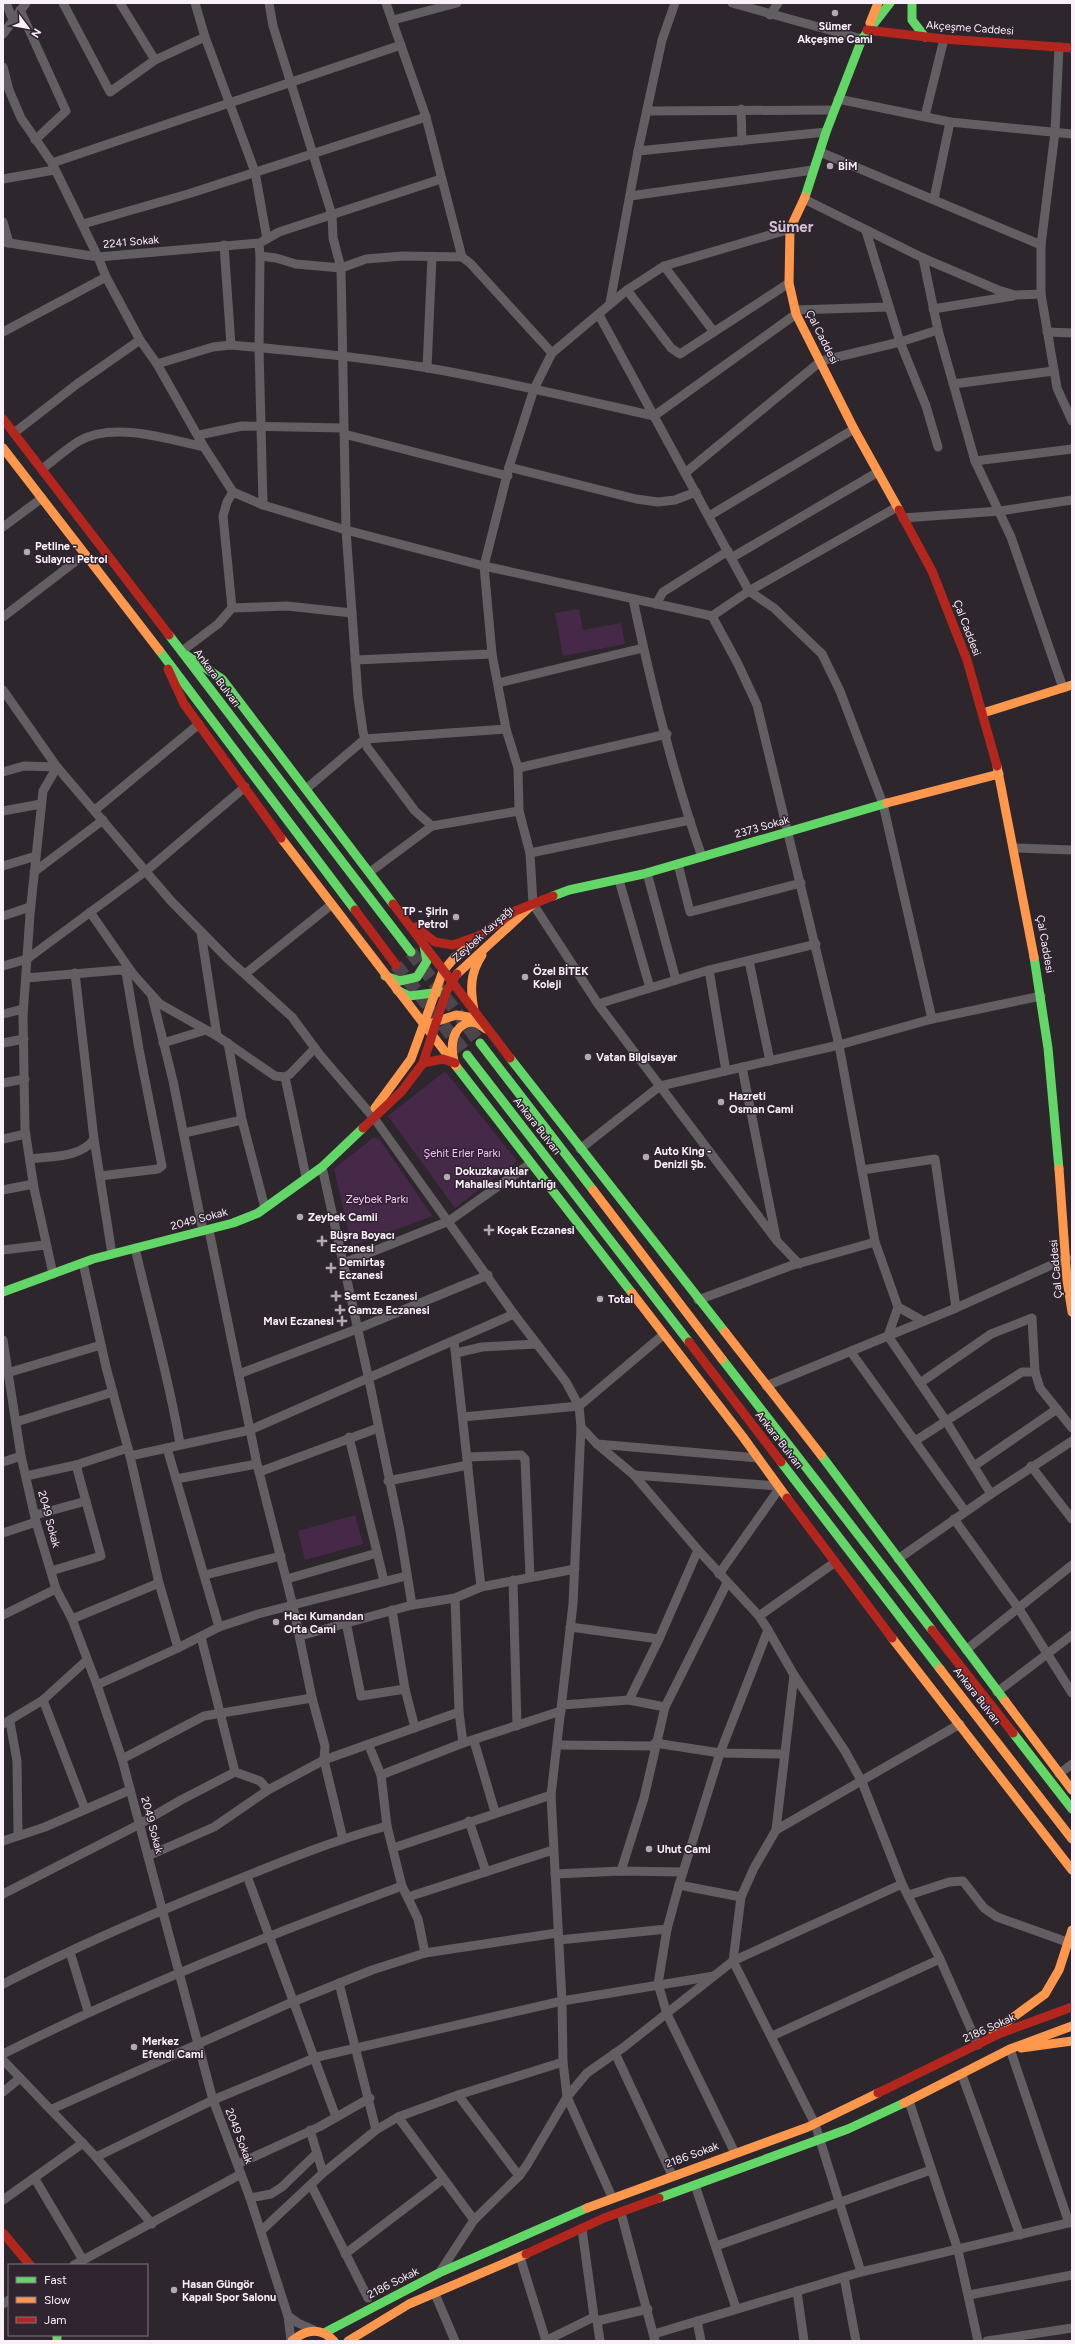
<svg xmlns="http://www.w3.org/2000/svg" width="1075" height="2344" font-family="Figtree,sans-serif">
  <rect width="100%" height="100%" fill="#2d272d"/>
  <g fill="#462848">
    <path d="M579,609L583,630L621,623L625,644L563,656L555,613Z"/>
    <path d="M445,1071L517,1161L455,1208L388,1116Z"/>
    <path d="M374,1137L380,1140L432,1216L352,1246L334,1169Z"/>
    <path d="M355,1515L363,1544L305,1560L298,1531Z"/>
  </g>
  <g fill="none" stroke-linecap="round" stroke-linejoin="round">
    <g stroke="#4c454c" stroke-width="13" stroke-dasharray="13 6" stroke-linecap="butt">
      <path d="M411,952L480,1043"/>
      <path d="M396,965L467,1055"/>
    </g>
    <g stroke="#625e62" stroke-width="9">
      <path d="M6,3L13,20"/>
      <path d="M63,3L110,92L155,60L205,37L255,172L267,239"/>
      <path d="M120,3L155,60"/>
      <path d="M195,3L205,37"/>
      <path d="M386,3L426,117L462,257"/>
      <path d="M732,3L862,39"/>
      <path d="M20,10L66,111L35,140"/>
      <path d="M770,15L778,3"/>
      <path d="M393,20L457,3"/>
      <path d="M3,34L26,3"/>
      <path d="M1059,47L1055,132L1041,245V294L1057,388L1072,421"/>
      <path d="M3,67L9,90L21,118L52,163L98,257L259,243L260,256L276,258L296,264L341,268L333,238L332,215L273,26L269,3"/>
      <path d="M838,99L950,122L1072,134"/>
      <path d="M741,109L742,141"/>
      <path d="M647,111L834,110"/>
      <path d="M925,116L944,39"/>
      <path d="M638,151L826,132"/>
      <path d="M820,152L1041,245"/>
      <path d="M52,163L401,45"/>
      <path d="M3,179L54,170"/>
      <path d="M630,196L813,170"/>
      <path d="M804,199L923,258L998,290L1015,295L1041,294"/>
      <path d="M934,199L950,122"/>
      <path d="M3,222L9,243"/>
      <path d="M83,224L188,194L426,117"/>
      <path d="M790,229L664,266L627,290L552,353L534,389L509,467L484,566L492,654L506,729L518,768L519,811L530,853L533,904L598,1004L777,1241L799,1264"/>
      <path d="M866,231L900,342L926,406L938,447"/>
      <path d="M263,241L279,232L441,179"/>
      <path d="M3,242L98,257L106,277L140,340L157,364L204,447L233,492L263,505L346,530L484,566L712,616L749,591L897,507"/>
      <path d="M224,245L231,345"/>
      <path d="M260,256L259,348L263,505"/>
      <path d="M923,258L938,330L975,461L1011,537L1063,688"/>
      <path d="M664,266L714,332"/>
      <path d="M627,290L671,348L680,354L789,283"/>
      <path d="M610,303L638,151L662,40L675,3"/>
      <path d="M933,309L1013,296"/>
      <path d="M795,310L889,307"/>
      <path d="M599,315L749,591L774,608L822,654L840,691L883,804L932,1019"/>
      <path d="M3,332L106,277"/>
      <path d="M1047,332L1072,333"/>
      <path d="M157,364L213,347L231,345C297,351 362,357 428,368C504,381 579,399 654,416L796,314"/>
      <path d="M427,368L432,257"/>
      <path d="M953,384L1054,371"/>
      <path d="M14,433L77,384L140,340"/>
      <path d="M344,434L508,476"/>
      <path d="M199,435L242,426L343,428"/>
      <path d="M975,461L1072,449"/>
      <path d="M509,467L636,499L658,502L675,500L696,492"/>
      <path d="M42,469C54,460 66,449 79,441C113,421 168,439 204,447"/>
      <path d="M685,473L821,361L900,342L938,330"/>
      <path d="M709,516L854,429"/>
      <path d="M903,518L1000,511L1072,500"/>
      <path d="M3,527L42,498"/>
      <path d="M731,558L878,472"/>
      <path d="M633,599C651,685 673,774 702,857"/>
      <path d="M656,604L663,592L728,551"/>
      <path d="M232,608L287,606L352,613"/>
      <path d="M712,616L738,664L757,705L839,1045L875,1242L898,1307L923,1321"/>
      <path d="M3,617L85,554"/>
      <path d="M182,651L218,624L232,608L223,516L227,502L233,492"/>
      <path d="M355,660L492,654"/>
      <path d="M498,683L643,648"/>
      <path d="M3,690L57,767L43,791L30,914L23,1016L25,1130L34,1188L53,1274"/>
      <path d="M518,768L667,734"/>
      <path d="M3,772L24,766L57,767L171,901L229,960L292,1017L320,1055L373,1117"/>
      <path d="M306,789L365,739L506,729"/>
      <path d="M95,810L199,724"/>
      <path d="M3,811L41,804"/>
      <path d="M519,811L432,826L415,811L367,747L363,732L358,697L346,530L341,268L366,259L403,256L462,257L470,263L552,353"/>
      <path d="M1014,848L1072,850"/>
      <path d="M530,853L690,820"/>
      <path d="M678,864L690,912L801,883"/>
      <path d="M3,866L36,856"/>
      <path d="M34,872L103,820"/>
      <path d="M370,872L432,826"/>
      <path d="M647,873L676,980"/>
      <path d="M619,880L650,988"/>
      <path d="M90,912L133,974"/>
      <path d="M3,916L30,907"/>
      <path d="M201,932L217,1036"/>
      <path d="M749,961L770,1061"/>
      <path d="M3,966L27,959L146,871L245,787"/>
      <path d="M709,970L726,1071"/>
      <path d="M245,974L331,905"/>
      <path d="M26,978L120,970L133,974L160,1004L217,1036L275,1076L285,1077L290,1074L315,1048"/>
      <path d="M152,996L173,1081L203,1231"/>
      <path d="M598,1004L709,970L816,944"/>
      <path d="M3,1014L23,1009"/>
      <path d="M3,1043L24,1039"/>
      <path d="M163,1043L206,1030"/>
      <path d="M228,1043L242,1120L265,1208"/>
      <path d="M742,1067L776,1238"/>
      <path d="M285,1077L306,1177"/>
      <path d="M3,1083L25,1079"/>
      <path d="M374,1118L514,1314L566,1382L579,1406L581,1427L597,1444L634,1475L698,1550L759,1616L768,1630L794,1675L845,1751L862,1782L902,1884L940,1959L978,2045"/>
      <path d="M184,1133L242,1120"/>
      <path d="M3,1139L26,1134"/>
      <path d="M94,1139L112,1254"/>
      <path d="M580,1149L660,1086L839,1045L932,1019L1041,996"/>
      <path d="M30,1159C51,1156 81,1158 94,1139L75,973"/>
      <path d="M322,1167L369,1380L400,1531L412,1605"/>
      <path d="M862,1170L935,1159L956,1308"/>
      <path d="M100,1176L158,1169L162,1166L139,1049L126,972"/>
      <path d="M3,1190L33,1184"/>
      <path d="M209,1230L257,1464L293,1606L312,1698L325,1746L324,1760L343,1839"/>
      <path d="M135,1248C150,1313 169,1378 180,1444"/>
      <path d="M3,1250L45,1245"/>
      <path d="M83,1263L106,1367L130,1456L250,1430L514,1314"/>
      <path d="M344,1263L449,1221L531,1163"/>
      <path d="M698,1300L790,1266L875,1242"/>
      <path d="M898,1307L888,1336L946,1421L991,1494"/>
      <path d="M3,1340L21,1456L36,1522L56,1589L72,1619L97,1685L122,1759L213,2100L250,2198L288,2316L291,2341"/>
      <path d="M454,1341L481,1587"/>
      <path d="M851,1352L965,1511"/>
      <path d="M456,1353L482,1347L537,1344"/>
      <path d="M7,1373L101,1345"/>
      <path d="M239,1374L357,1329L488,1275"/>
      <path d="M920,1383L991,1334L1032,1318L1035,1372L1040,1388L1072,1428"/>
      <path d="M766,1386L956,1308L1067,1258"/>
      <path d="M463,1417L579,1406L663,1335"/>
      <path d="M16,1422L113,1392"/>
      <path d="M349,1437L384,1581"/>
      <path d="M915,1441L1022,1372H1035"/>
      <path d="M597,1444L758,1458"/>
      <path d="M167,1448L219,1627"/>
      <path d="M130,1456L159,1583L178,1648"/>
      <path d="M467,1457L521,1455L525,1459L530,1577"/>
      <path d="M3,1462L21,1456"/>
      <path d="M974,1466L1057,1409"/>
      <path d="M1031,1466L1072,1519"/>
      <path d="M259,1472L378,1428"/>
      <path d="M634,1475L777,1486"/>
      <path d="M26,1476L76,1465L128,1448"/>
      <path d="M176,1479L257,1464"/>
      <path d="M388,1481L468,1465"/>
      <path d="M35,1515L86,1501"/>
      <path d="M954,1519L1019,1609L1072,1693"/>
      <path d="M3,1533L36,1522"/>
      <path d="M898,1559L991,1494L1072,1441"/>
      <path d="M51,1571L101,1556L76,1465"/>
      <path d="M719,1574L779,1489"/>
      <path d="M205,1575L281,1556"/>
      <path d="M287,1579L377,1553"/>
      <path d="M513,1580L517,1726"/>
      <path d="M455,1598L459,1712L463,1743"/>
      <path d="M392,1610L405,1689L415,1728"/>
      <path d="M3,1615L56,1589"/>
      <path d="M759,1616L834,1563"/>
      <path d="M72,1619L159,1583"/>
      <path d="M346,1622L361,1696L405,1689"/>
      <path d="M570,1627L659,1639"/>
      <path d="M300,1636L412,1605L455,1598L481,1587L575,1569"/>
      <path d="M201,1637L235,1772"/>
      <path d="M966,1650L1072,1565"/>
      <path d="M794,1675L776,1830L754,1868L741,1897L733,1961L815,2124L861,2272"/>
      <path d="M97,1685L178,1648L219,1627L258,1614L406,1576"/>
      <path d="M997,1692L1072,1635"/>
      <path d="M43,1700L85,1809"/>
      <path d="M629,1700L659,1639L698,1550"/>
      <path d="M562,1705L629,1700L665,1707"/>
      <path d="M10,1722L17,1761L18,1835"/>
      <path d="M3,1724L43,1700L87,1660"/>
      <path d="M474,1741L495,1812"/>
      <path d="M655,1743L720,1753L783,1754"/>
      <path d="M558,1745L654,1746"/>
      <path d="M369,1746L381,1775L387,1826L402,1886L418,1919L425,1953"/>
      <path d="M122,1759L204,1716L312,1698"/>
      <path d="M1059,1774L1072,1764"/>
      <path d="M381,1775L463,1743L561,1711"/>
      <path d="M469,1821L486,1872"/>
      <path d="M776,1830L960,1724"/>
      <path d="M3,1841L45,1827L130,1790"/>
      <path d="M393,1848L551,1795"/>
      <path d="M148,1856L214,1827L268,1790L324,1760L459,1712"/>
      <path d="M621,1871L644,1798L665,1707L727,1583"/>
      <path d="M555,1874L621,1871L683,1872"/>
      <path d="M247,1876L336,2117"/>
      <path d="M679,1885L741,1897"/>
      <path d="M3,1894L138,1825L181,1800L235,1772L260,1781L268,1790"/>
      <path d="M909,1895L949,1882L963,1881L984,1908L997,1917L1067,1942"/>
      <path d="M408,1897L553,1850"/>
      <path d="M559,1940L667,1929"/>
      <path d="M70,1952L88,2011"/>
      <path d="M339,1983L376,2130"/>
      <path d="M3,1984C75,1947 149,1915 224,1885C278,1863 331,1841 387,1826"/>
      <path d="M772,2036L940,1959"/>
      <path d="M1010,2049L1069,2223"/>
      <path d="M615,2053L672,2175"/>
      <path d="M3,2054C132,1989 266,1936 402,1886"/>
      <path d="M3,2060L96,2157L152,2224"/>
      <path d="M962,2075L1020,2235"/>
      <path d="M3,2092L20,2078"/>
      <path d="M458,2095L519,2176"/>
      <path d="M909,2101L958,2250L978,2341"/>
      <path d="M52,2109L290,2003L372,1970L425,1953L557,1933"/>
      <path d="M398,2117L474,2220"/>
      <path d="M310,2130L323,2173"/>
      <path d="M735,2153L667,2014L658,1984L667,1929L679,1885L720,1753L768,1630"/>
      <path d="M96,2157L213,2100L317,2057L562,2001L714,1976"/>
      <path d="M238,2164L319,2127L370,2098"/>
      <path d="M35,2179L83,2260"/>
      <path d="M311,2185L368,2298"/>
      <path d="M695,2185L736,2308"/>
      <path d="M612,2197L567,2097L587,2073L624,2047L733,1961L902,1884"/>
      <path d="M250,2198L271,2194L282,2187L317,2153"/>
      <path d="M3,2200L83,2143"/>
      <path d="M621,2213L655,2341"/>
      <path d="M582,2229L594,2317L597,2321L600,2341"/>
      <path d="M261,2231L323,2173L376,2130L398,2117L458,2095L563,2062"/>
      <path d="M716,2246L931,2170"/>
      <path d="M345,2254L442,2180"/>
      <path d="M520,2257L546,2341"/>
      <path d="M74,2265L241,2174"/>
      <path d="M440,2272L474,2220L519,2176L527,2165L567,2097L563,2062L562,2001L551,1795L573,1604L581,1427"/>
      <path d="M844,2277L856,2341"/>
      <path d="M797,2291L804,2341"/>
      <path d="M435,2294L455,2341"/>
      <path d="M969,2295L1072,2275"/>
      <path d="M3,2304L9,2300"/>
      <path d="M288,2316L298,2323L314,2330"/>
      <path d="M597,2321L648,2309"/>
      <path d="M697,2321L701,2341"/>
      <path d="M654,2334L861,2272L1072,2222"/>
      <path d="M545,2341L594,2317"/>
      <path d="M987,2341L1072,2328"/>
    </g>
    <g stroke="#63d668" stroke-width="9">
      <path d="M912,3V20L925,37"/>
      <path d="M805,197L826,132L862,39L890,3"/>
      <path d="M169,635L411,952"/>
      <path d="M159,650L355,910"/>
      <path d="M186,655L222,679L393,904"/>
      <path d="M553,896L569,890L643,874L887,803"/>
      <path d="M1034,957L1048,1048L1059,1169"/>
      <path d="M385,976L400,981L417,977L427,961L424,946"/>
      <path d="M397,990L409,996L441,992"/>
      <path d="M480,1043L593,1190"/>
      <path d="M467,1055L689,1342"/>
      <path d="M510,1058L725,1332"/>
      <path d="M456,1066L632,1293"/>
      <path d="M3,1292L93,1259L233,1223L258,1213L322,1167L363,1128"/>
      <path d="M722,1359L932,1630"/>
      <path d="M821,1455L1005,1701"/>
      <path d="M781,1462L940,1669"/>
      <path d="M1013,1733L1072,1809"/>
      <path d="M659,2198L848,2129L904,2103"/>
      <path d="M324,2333L439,2273L587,2208"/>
      <path d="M57,2335V2341"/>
    </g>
    <g stroke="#ff974d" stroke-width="9">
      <path d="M870,23L878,3"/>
      <path d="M805,197L790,229L789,283L796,314L854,429L899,510"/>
      <path d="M3,448L159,650"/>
      <path d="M983,713L1072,685"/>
      <path d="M997,766L1034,957"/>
      <path d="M887,803L999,774"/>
      <path d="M281,838L456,1066"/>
      <path d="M457,974L533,904"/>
      <path d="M474,1010C470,989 470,973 482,955"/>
      <path d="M432,1023L456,1015L480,1019"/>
      <path d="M454,1061C450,1045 452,1027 470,1022L477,1023L486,1029"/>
      <path d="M375,1108L411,1059L443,971L455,957L475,942"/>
      <path d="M1059,1169L1067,1280L1072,1312"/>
      <path d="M593,1190L722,1359"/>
      <path d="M632,1293L743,1437L787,1498"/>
      <path d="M725,1332L821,1455"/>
      <path d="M892,1638L1072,1870"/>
      <path d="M940,1669L1072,1839"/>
      <path d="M1005,1701L1072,1790"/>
      <path d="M993,2032L1045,1994L1059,1970L1072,1930"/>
      <path d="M1021,2048L1072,2041"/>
      <path d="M904,2103L1010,2049L1072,2026"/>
      <path d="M587,2208L808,2127L878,2093"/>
      <path d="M292,2341C306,2329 321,2327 334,2341"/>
      <path d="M348,2341L409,2304L526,2254"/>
    </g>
    <g stroke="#b3261e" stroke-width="9">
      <path d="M867,30L944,39L1072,48"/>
      <path d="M3,419L169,635"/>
      <path d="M899,510L932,571L967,660L997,766"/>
      <path d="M168,669L184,704L281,838"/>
      <path d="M393,904L510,1058"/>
      <path d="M355,910L396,965"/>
      <path d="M416,927L435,942L453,945L481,935L515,911L553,896"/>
      <path d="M423,1063L443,1059L455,1063"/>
      <path d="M363,1128L402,1091L423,1063L446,992L457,974"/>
      <path d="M689,1342L781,1462"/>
      <path d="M787,1498L892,1638"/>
      <path d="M932,1630L1013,1733"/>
      <path d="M878,2093L1001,2033L1072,2007"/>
      <path d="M3,2233L30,2265"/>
      <path d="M526,2254L604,2218L659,2198"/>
    </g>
  </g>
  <g fill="#b2aab2" stroke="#302430" stroke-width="1.5">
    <circle cx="835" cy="13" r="4"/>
    <circle cx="830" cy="166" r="4"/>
    <circle cx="27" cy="552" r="4"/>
    <circle cx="456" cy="917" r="4"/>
    <circle cx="525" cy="977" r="4"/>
    <circle cx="588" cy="1057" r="4"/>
    <circle cx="721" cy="1102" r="4"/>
    <circle cx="646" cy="1157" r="4"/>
    <circle cx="447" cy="1177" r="4"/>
    <circle cx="300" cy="1217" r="4"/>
    <path d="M487 1224h4v4h4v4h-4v4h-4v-4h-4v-4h4z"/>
    <path d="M320 1235h4v4h4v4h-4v4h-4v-4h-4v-4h4z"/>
    <path d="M329 1262h4v4h4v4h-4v4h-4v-4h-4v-4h4z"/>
    <path d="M334 1290h4v4h4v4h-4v4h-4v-4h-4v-4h4z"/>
    <circle cx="600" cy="1299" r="4"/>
    <path d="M338 1304h4v4h4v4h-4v4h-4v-4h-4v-4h4z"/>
    <path d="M340 1315h4v4h4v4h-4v4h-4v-4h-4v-4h4z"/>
    <circle cx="276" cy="1622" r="4"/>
    <circle cx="649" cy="1849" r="4"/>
    <circle cx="134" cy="2047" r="4"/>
    <circle cx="174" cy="2290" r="4"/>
  </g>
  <g text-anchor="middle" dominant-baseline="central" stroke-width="3" stroke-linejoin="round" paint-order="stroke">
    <g font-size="11" font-weight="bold" fill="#f9f0f9" stroke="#302430" text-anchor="start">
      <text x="835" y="26" text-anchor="middle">Sümer<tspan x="835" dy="13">Akçeşme Cami</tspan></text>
      <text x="838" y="166">BİM</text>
      <text x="35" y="546">Petline -<tspan x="35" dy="13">Sulayıcı Petrol</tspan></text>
      <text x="448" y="911" text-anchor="end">TP - Şirin<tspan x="448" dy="13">Petrol</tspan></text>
      <text x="533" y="971">Özel BİTEK<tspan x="533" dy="13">Koleji</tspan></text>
      <text x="596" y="1057">Vatan Bilgisayar</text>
      <text x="729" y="1096">Hazreti<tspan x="729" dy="13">Osman Cami</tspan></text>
      <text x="654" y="1151">Auto King -<tspan x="654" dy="13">Denizli Şb.</tspan></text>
      <text x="455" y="1171">Dokuzkavaklar<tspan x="455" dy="13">Mahallesi Muhtarlığı</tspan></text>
      <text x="308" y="1217">Zeybek Camii</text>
      <text x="497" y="1230">Koçak Eczanesi</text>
      <text x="330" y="1235">Büşra Boyacı<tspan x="330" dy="13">Eczanesi</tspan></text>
      <text x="339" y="1262">Demirtaş<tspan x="339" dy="13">Eczanesi</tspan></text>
      <text x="344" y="1296">Semt Eczanesi</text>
      <text x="608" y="1299">Total</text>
      <text x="348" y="1310">Gamze Eczanesi</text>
      <text x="334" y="1321" text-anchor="end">Mavi Eczanesi</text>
      <text x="284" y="1616">Hacı Kumandan<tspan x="284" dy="13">Orta Cami</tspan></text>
      <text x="657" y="1849">Uhut Cami</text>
      <text x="142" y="2041">Merkez<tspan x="142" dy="13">Efendi Cami</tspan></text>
      <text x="182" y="2284">Hasan Güngör<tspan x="182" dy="13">Kapalı Spor Salonu</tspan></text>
    </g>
    <g font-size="11" fill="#f9f0f9" stroke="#302430">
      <text transform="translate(970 28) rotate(4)">Akçeşme Caddesi</text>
      <text transform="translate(131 242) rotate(-5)">2241 Sokak</text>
      <text transform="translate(822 337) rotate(63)">Çal Caddesi</text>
      <text transform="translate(967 628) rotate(69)">Çal Caddesi</text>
      <text transform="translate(217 678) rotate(53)">Ankara Bulvarı</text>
      <text transform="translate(762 827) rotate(-16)">2373 Sokak</text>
      <text transform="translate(483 934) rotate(-42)">Zeybek Kavşağı</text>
      <text transform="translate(1045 944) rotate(80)">Çal Caddesi</text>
      <text transform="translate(537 1126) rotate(52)">Ankara Bulvarı</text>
      <text transform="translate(199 1219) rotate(-15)">2049 Sokak</text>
      <text transform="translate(1056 1269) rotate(-95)">Çal Caddesi</text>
      <text transform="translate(779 1440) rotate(52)">Ankara Bulvarı</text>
      <text transform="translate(49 1519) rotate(75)">2049 Sokak</text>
      <text transform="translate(977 1696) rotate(52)">Ankara Bulvarı</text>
      <text transform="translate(152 1825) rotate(75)">2049 Sokak</text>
      <text transform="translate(989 2028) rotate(-24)">2186 Sokak</text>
      <text transform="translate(239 2136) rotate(69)">2049 Sokak</text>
      <text transform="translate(692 2155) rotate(-20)">2186 Sokak</text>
      <text transform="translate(393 2283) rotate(-27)">2186 Sokak</text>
    </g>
    <g font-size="11" fill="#fdc0fe" stroke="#302430">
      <text x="462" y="1153">Şehit Erler Parkı</text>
      <text x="377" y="1199">Zeybek Parkı</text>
    </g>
    <g font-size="15" font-weight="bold" fill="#d4c3d4" stroke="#302430">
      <text x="791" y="227">Sümer</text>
    </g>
  </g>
  <rect width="1075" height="2344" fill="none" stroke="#f9f0f9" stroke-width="8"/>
  <rect x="8" y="2264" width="140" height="72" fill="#302430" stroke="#807680"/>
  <rect x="16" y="2277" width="20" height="6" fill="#63d668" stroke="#807680"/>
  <text x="44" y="2284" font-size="12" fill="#f9f0f9">Fast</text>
  <rect x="16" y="2297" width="20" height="6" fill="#ff974d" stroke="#807680"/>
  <text x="44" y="2304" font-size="12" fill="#f9f0f9">Slow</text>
  <rect x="16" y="2317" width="20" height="6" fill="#b3261e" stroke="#807680"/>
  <text x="44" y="2324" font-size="12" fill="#f9f0f9">Jam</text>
  <g transform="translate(28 28) rotate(122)" stroke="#302430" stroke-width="3" paint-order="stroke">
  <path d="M0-3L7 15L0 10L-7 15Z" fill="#f9f0f9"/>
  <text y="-6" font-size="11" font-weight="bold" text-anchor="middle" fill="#f9f0f9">N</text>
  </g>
</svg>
